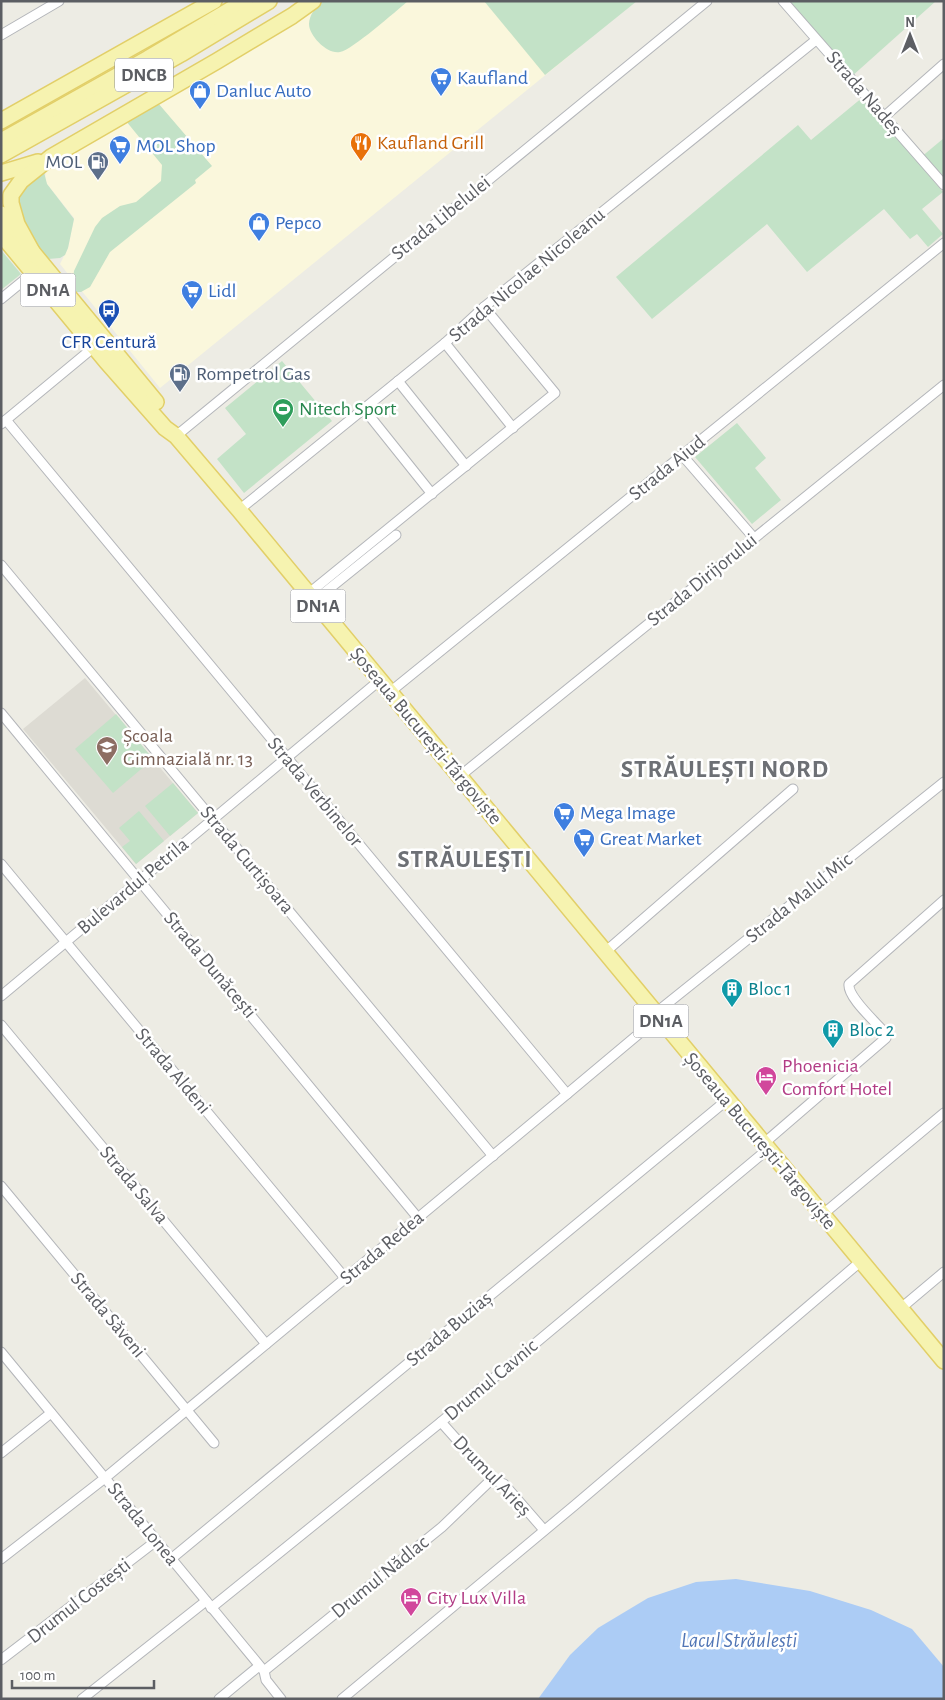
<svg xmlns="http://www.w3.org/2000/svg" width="945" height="1700" font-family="'Alegreya Sans',sans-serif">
  <rect width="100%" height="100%" fill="#edece4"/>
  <path fill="#faf7dc" d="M322,1H534L575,51L160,388L60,264L68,248L74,218L47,184L45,179L46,170L49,166Z"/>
  <path fill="#dddbd3" d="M85,678L198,813L136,864L23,729Z"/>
  <g fill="#c3e2c7">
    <path d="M322,1H408C396,11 352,50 340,52C328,55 309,36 309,24C309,15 316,7 322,1Z"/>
    <path d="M484,1H637L545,75Z"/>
    <path d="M783,1H936L851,77Z"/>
    <path d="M863,97L943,192L922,209L943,234L928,247L917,234L910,239L884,209L807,272L767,224L652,319L616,277L798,125L811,140Z"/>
    <path d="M158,103L212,166L195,180L196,183L110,252L90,287L81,292H76L72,287L74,271L95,227L102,218L120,206L136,202L161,181L162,165L126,121Z"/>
    <path d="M944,138V185L920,158Z"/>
    <path d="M44,172L47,184L74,219L68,248L65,255L60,258L48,259C37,243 6,207 22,188C27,182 37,177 44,172Z"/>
    <path d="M1,250L21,274L1,290Z"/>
    <path d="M282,361L332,421L244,493L217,459L246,434L225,408Z"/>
    <path d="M737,423L766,458L755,468L781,500L752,524L695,457Z"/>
    <path d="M116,714L153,759L113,793L75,749Z"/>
    <path d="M173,783L198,813L170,836L145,806Z"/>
    <path d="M139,811L164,841L136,864L122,847L130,841L119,828Z"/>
  </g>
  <path fill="#acccf5" d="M736,1579L810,1591L871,1610L912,1629L944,1667V1699H538L570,1655L598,1628L648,1598L696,1582Z"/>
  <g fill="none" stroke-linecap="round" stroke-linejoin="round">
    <g stroke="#b4b6ba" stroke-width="11">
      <g id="street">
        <path d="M783,1L944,185"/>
        <path d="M1,35L59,1"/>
        <path d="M885,116L944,64"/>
        <path d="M1,299L34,272"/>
        <path d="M445,343L513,428"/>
        <path d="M398,381L466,466"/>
        <path d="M364,409L432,494"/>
        <path d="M6,420L567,1094"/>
        <path d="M1,424L94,347"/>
        <path d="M176,436L707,1"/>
        <path d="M682,455L754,538"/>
        <path d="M239,510L445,343L484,307L816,40"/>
        <path d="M1,565L493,1156"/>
        <path d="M308,594L555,393L484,307"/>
        <path d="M314,601L396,535"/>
        <path d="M390,692L944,243"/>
        <path d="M1,713L418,1218"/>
        <path d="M460,776L944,385"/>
        <path d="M1,864L345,1278"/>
        <path d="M604,953L793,789"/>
        <path d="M1,996L380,680"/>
        <path d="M1,1025L266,1344"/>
        <path d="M763,1144L886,1038L885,1033C876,1022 847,997 849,984L944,900"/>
        <path d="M1,1186L214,1443"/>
        <path d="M822,1215L944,1113"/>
        <path d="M900,1309L944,1272"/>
        <path d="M1,1352L264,1671L266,1680L281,1699"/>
        <path d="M441,1422L492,1479L504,1484L544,1530"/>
        <path d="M1,1453L51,1413"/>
        <path d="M1,1559L105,1478L567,1094L647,1027L663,1007L944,782"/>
        <path d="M171,1559L727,1100"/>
        <path d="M211,1608L441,1422L768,1149"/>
        <path d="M1,1660L156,1541"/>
        <path d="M264,1671L442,1527L492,1479"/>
        <path d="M82,1699L206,1601"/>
        <path d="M219,1699L259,1666"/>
        <path d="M342,1699L575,1505L860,1262"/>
      </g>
    </g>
    <g stroke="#e2cf68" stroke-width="18">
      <g id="primary">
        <path d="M1,121L214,1"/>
        <path d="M1,141L147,59L245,1"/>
        <path d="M1,155L181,54L269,1"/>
        <path d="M1,173L38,162"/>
        <path d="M1,214L156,402"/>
        <path d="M1,234L106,361L165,428L176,436L239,510L944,1361"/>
        <path d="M34,255L17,224L11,203V195L21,181L51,157L217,61L292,16L313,1"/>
      </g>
    </g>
    <use href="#street" stroke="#fff" stroke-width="9"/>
    <use href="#primary" stroke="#f6f3b0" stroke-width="15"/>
  </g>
  <defs>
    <g id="supermarket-pin" transform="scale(1.125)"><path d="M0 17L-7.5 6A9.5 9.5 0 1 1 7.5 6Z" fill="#3f7fe0" stroke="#fff"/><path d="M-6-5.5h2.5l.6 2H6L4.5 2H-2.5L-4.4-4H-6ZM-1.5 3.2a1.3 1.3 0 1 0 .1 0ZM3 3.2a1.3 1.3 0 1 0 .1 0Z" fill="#fff"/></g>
    <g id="shop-pin" transform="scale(1.125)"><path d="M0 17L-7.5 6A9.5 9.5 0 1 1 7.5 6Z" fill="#3f7fe0" stroke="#fff"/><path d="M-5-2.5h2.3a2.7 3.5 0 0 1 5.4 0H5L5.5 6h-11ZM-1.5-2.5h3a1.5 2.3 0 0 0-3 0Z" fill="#fff"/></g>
    <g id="restaurant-pin" transform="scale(1.125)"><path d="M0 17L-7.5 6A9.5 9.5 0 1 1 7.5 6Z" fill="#e8710a" stroke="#fff"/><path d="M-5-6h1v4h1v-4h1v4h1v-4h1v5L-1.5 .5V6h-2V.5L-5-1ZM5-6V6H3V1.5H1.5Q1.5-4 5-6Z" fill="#fff"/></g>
    <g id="fuel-pin" transform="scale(1.125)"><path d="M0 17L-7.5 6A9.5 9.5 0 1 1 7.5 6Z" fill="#5c6f8a" stroke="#fff"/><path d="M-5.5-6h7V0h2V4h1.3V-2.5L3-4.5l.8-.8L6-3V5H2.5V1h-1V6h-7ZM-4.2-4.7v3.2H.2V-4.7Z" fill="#fff"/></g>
    <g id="bus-pin" transform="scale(1.125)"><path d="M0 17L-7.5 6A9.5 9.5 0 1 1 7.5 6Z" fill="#1a4fb4" stroke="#fff"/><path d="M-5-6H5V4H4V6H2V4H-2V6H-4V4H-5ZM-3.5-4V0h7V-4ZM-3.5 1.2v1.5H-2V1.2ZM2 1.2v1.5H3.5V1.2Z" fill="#fff"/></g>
    <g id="stadium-pin" transform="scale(1.125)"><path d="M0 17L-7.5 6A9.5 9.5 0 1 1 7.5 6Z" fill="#2e9e5b" stroke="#fff"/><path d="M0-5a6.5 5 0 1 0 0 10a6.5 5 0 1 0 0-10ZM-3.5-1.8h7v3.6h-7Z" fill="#fff"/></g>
    <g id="school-pin" transform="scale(1.125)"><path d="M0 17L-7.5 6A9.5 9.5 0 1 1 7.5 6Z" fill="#8d6e63" stroke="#fff"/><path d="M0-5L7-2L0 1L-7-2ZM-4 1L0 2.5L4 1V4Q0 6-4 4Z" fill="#fff"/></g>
    <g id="building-pin" transform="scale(1.125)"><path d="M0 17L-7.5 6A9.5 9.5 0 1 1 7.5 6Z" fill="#0f9aa8" stroke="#fff"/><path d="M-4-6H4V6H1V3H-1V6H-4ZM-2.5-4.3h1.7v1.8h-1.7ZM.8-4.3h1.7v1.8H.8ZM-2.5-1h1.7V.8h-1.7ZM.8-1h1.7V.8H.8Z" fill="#fff"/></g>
    <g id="hotel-pin" transform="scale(1.125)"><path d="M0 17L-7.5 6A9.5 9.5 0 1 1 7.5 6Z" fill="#d1479c" stroke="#fff"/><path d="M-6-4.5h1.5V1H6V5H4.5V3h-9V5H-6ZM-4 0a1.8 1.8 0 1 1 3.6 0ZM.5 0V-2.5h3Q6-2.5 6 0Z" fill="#fff"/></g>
  </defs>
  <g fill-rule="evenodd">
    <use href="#supermarket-pin" x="441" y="78"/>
    <use href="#shop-pin" x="200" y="91"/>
    <use href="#restaurant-pin" x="361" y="143"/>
    <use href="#supermarket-pin" x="120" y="146"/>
    <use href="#fuel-pin" x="98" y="162"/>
    <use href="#shop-pin" x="259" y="223"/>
    <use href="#supermarket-pin" x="192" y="291"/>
    <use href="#bus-pin" x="109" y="310"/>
    <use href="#fuel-pin" x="180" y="374"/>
    <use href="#stadium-pin" x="283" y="409"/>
    <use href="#school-pin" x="107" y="747"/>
    <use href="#supermarket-pin" x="564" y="813"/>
    <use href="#supermarket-pin" x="584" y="839"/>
    <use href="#building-pin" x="732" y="989"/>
    <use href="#building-pin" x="833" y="1030"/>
    <use href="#hotel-pin" x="766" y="1077"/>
    <use href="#hotel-pin" x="411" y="1598"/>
  </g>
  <g text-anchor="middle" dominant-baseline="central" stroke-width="5" stroke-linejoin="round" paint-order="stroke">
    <g fill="#fff" stroke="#8d8e92" stroke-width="1">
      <rect x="115" y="58.5" width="58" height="33" rx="4"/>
      <rect x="20.5" y="273.5" width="55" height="33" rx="4"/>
      <rect x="290.5" y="589.5" width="55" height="33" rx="4"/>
      <rect x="633.5" y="1004.5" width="55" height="33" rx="4"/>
    </g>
    <g font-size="19" font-weight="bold" fill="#5c5e63">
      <text x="144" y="75">DNCB</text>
      <text x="48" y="290">DN1A</text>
      <text x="318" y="606">DN1A</text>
      <text x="661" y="1021">DN1A</text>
    </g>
    <g font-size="20" fill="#366cbe" stroke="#fff" text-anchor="start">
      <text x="457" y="78">Kaufland</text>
      <text x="216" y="91">Danluc Auto</text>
      <text x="136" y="146">MOL Shop</text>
      <text x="275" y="223">Pepco</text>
      <text x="208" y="291">Lidl</text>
      <text x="580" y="813">Mega Image</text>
      <text x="600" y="839">Great Market</text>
    </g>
    <g font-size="20" fill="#5c5e63" stroke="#fff">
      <text transform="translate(864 93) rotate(49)">Strada Nadeș</text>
      <text transform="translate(441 218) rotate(-39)">Strada Libelulei</text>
      <text transform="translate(527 275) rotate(-40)">Strada Nicolae Nicoleanu</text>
      <text transform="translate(667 468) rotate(-39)">Strada Aiud</text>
      <text transform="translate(702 580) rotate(-39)">Strada Dirijorului</text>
      <text transform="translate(426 736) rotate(50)">Șoseaua București-Târgoviște</text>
      <text transform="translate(315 792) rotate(50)">Strada Verbinelor</text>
      <text transform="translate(247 860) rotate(50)">Strada Curtișoara</text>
      <text transform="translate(133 886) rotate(-40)">Bulevardul Petrila</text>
      <text transform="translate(799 898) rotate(-39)">Strada Malul Mic</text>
      <text transform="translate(210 965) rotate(50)">Strada Dunăcești</text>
      <text transform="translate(173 1071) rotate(50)">Strada Aldeni</text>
      <text transform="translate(760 1141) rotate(50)">Șoseaua București-Târgoviște</text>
      <text transform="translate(134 1185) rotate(50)">Strada Salva</text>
      <text transform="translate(382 1248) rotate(-40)">Strada Redea</text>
      <text transform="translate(108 1315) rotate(50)">Strada Săveni</text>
      <text transform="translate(449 1329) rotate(-40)">Strada Buziaș</text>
      <text transform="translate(491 1380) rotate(-40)">Drumul Cavnic</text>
      <text transform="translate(492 1476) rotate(46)">Drumul Arieș</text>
      <text transform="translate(143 1524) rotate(51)">Strada Lonea</text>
      <text transform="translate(380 1577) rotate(-39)">Drumul Nădlac</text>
      <text transform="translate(79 1601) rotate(-38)">Drumul Costești</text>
    </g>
    <g font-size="20" fill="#c56008" stroke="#fff" text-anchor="start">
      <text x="377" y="143">Kaufland Grill</text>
    </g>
    <g font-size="20" fill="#4e5e75" stroke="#fff" text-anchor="end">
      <text x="82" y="162">MOL</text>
      <text x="196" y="374" text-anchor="start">Rompetrol Gas</text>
    </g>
    <g font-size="20" fill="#164399" stroke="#fff">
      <text x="109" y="342">CFR Centură</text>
    </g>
    <g font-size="20" fill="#27864d" stroke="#fff" text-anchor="start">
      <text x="299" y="409">Nitech Sport</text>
    </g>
    <g font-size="20" fill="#785e54" stroke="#fff" text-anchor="start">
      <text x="123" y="736">Școala<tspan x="123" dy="23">Gimnazială nr. 13</tspan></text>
    </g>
    <g font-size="20" fill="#0d838f" stroke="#fff" text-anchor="start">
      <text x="748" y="989">Bloc 1</text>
      <text x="849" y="1030">Bloc 2</text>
    </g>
    <g font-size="20" fill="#b23c85" stroke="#fff" text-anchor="start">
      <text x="782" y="1066">Phoenicia<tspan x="782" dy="23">Comfort Hotel</tspan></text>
      <text x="427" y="1598">City Lux Villa</text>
    </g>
    <g font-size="21" font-style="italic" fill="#5176b6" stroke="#fff">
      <text x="739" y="1640">Lacul Străulești</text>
    </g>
    <g font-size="25" font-weight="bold" letter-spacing="1" fill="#6d7075" stroke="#fff">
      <text x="725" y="769">STRĂULEȘTI NORD</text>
      <text x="465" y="859">STRĂULEŞTI</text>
    </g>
  </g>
  <rect width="945" height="1700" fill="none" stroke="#5c5e63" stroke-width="5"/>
  <g transform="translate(910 35)" stroke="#ffffff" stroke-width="4" paint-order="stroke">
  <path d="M0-4L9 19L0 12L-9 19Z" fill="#5c5e63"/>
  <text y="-8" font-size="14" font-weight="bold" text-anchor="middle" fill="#5c5e63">N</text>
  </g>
  <path d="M12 1680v8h142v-8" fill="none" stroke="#5c5e63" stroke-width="2.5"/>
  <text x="20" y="1680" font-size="15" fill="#5c5e63" stroke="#ffffff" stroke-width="4" paint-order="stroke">100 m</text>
</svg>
